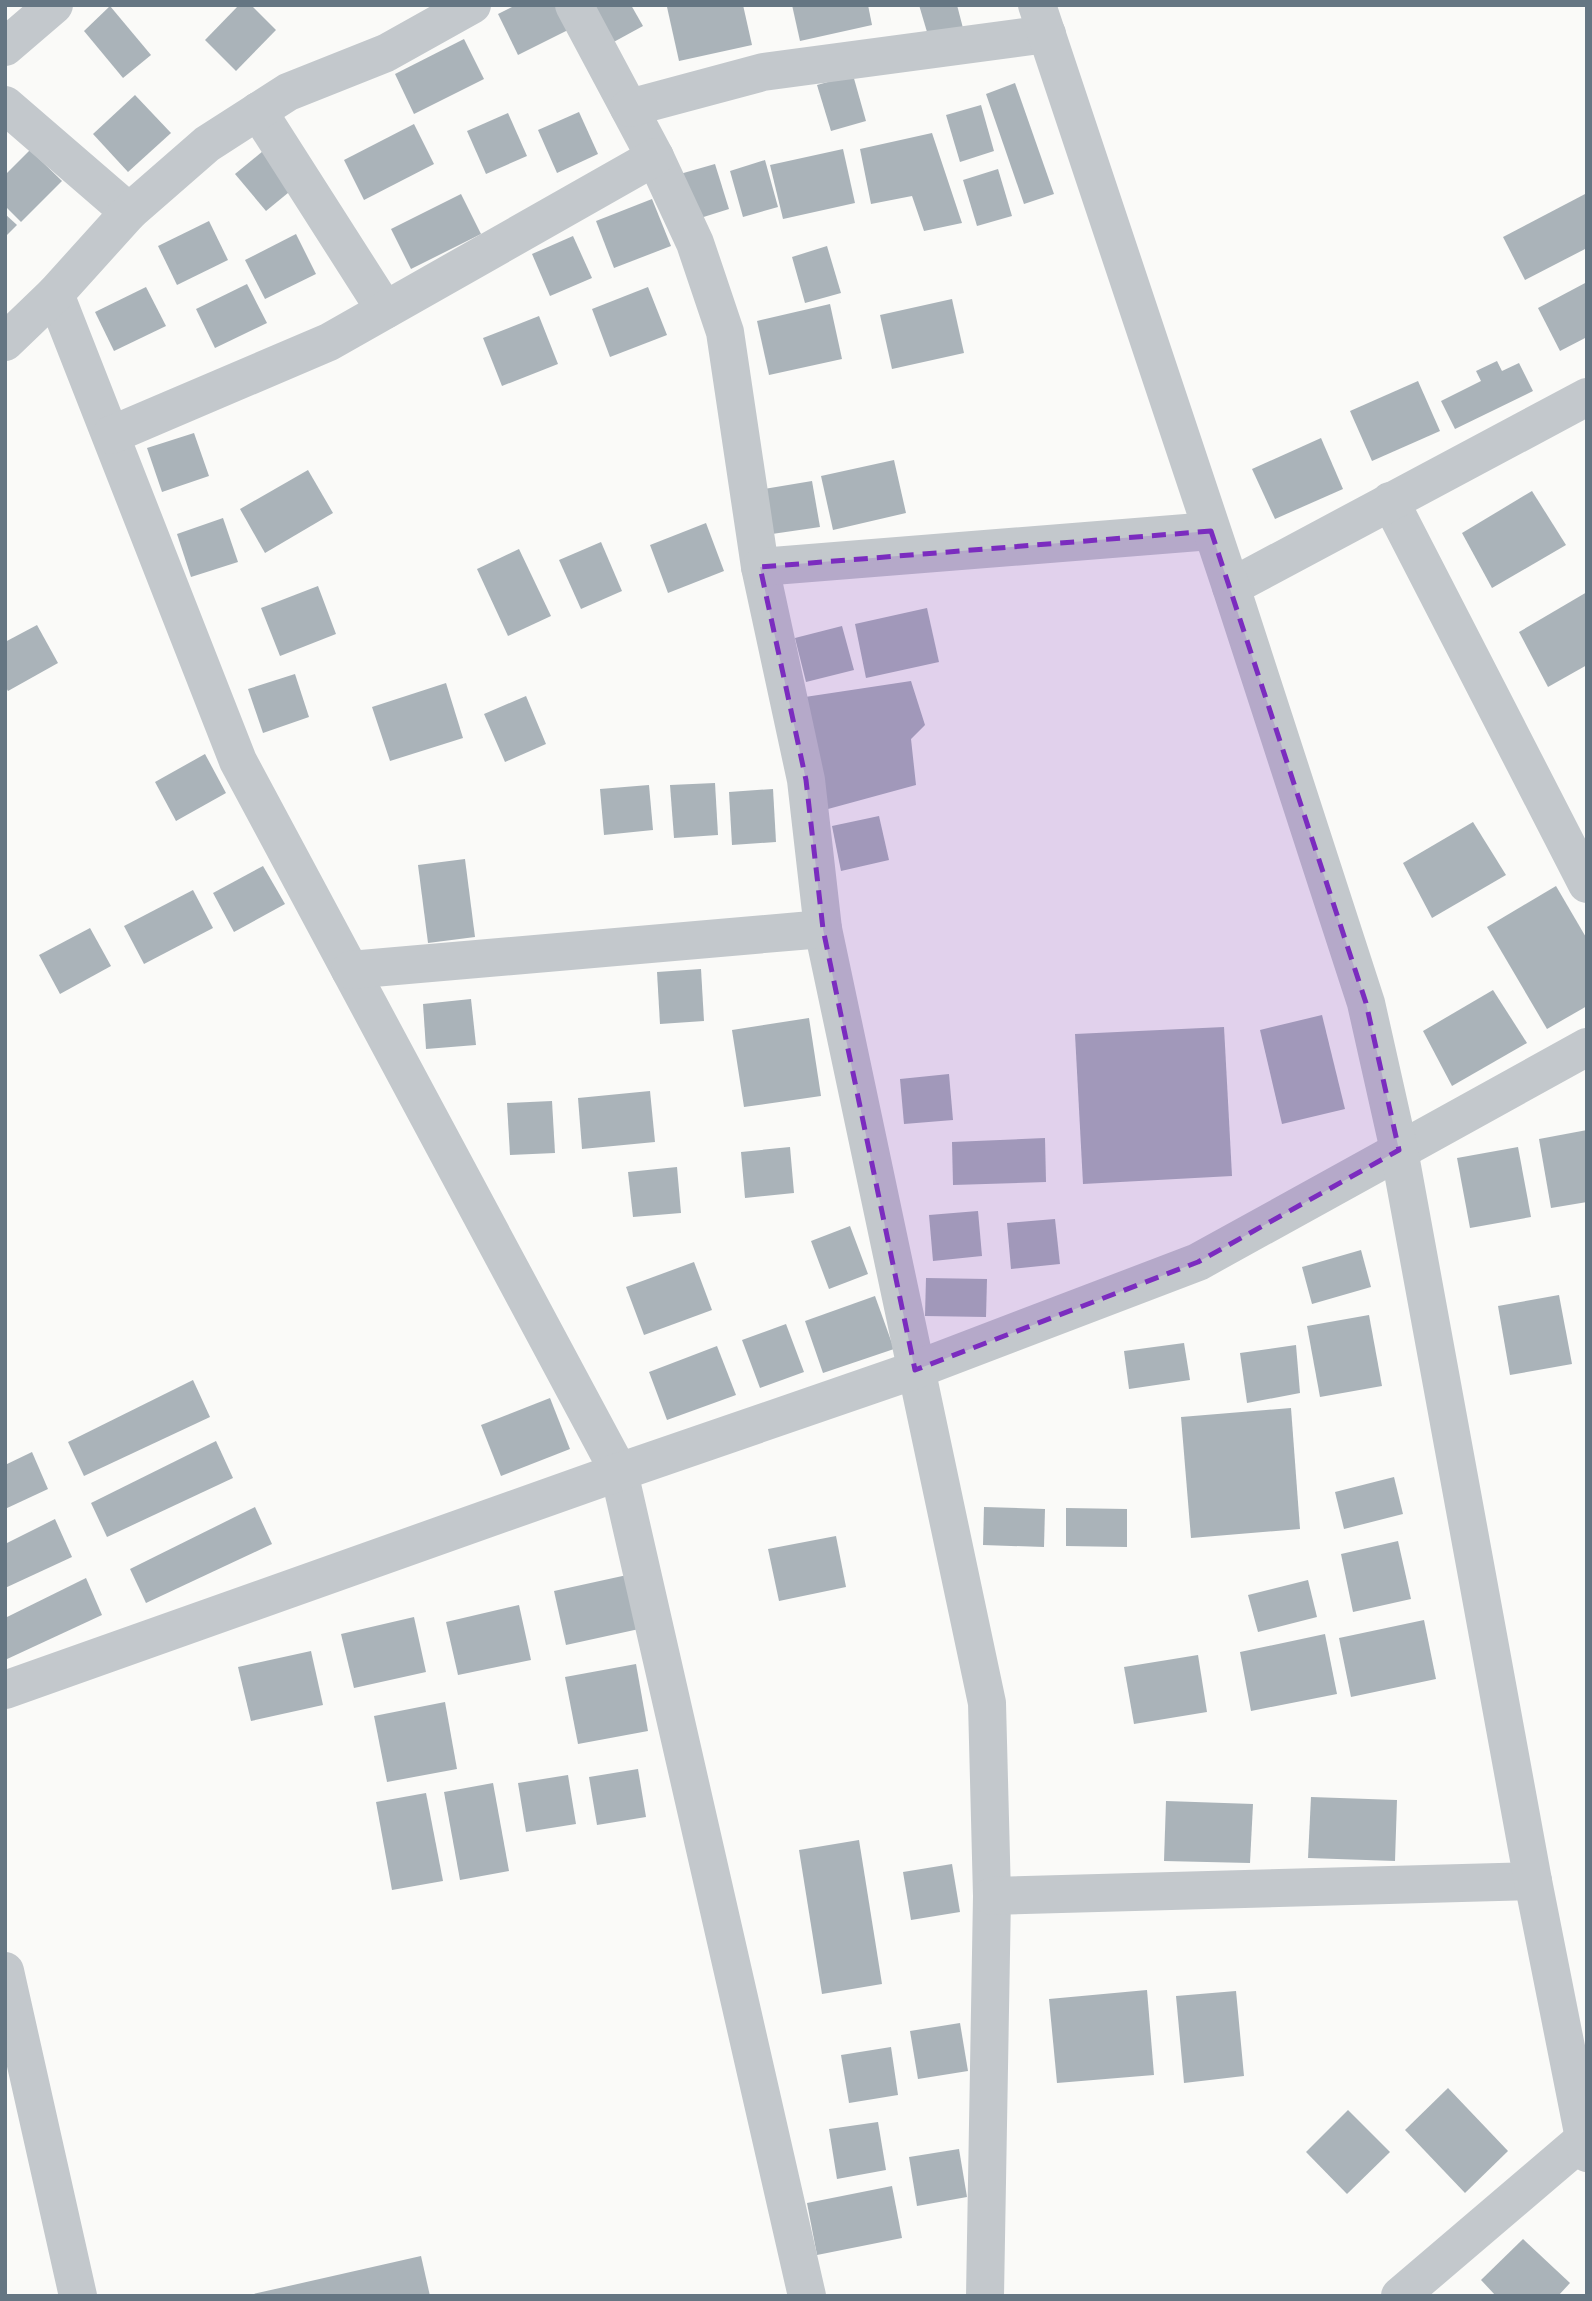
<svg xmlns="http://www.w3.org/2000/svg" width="1592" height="2301" font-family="Overpass,sans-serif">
  <rect width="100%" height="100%" fill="#fafaf8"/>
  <g fill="#aab3b9">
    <path d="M239,5H251L276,30L236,71L205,40Z"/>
    <path d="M516,5H558L570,29L518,55L498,14Z"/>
    <path d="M590,5H631L643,26L610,44Z"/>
    <path d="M674,5H743L752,45L679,61L667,7Z"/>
    <path d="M792,5H868L872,25L800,41Z"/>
    <path d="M919,5H957L964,32L930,42Z"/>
    <path d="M110,6L151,55L123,78L84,31Z"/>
    <path d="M464,39L484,79L414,114L395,74Z"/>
    <path d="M853,75L866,121L831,131L817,85Z"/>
    <path d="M1015,83L1054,194L1024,204L986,94Z"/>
    <path d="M135,95L171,133L128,172L93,134Z"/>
    <path d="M981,105L994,151L960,162L946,115Z"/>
    <path d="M579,112L598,154L557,173L538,130Z"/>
    <path d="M508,113L527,156L486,174L467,131Z"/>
    <path d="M414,124L434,164L364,200L344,160Z"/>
    <path d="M932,133L962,223L924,231L912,196L871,204L860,149Z"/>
    <path d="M843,149L855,203L783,219L770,165Z"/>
    <path d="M30,150L62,181L21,222L5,206V175Z"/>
    <path d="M263,151L294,188L266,211L235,174Z"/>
    <path d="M765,160L778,207L743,217L730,171Z"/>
    <path d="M715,164L729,209L694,220L680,174Z"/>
    <path d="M998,169L1012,216L977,226L963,180Z"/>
    <path d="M1587,193V248L1525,280L1503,237Z"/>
    <path d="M461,194L481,234L411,269L391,229Z"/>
    <path d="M652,199L671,246L614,268L596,221Z"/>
    <path d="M5,214L17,225L5,237Z"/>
    <path d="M209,221L228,260L177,285L158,246Z"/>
    <path d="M296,234L316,274L265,299L245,260Z"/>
    <path d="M573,236L592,278L550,296L532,254Z"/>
    <path d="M827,246L841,293L805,303L792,257Z"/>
    <path d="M1587,282V337L1560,351L1538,308Z"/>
    <path d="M247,284L267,323L215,348L196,309Z"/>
    <path d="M146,287L166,326L114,351L95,312Z"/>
    <path d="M648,287L667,335L610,357L592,309Z"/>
    <path d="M952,299L964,353L892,369L880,315Z"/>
    <path d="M830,304L842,359L769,375L757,321Z"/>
    <path d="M539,316L558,364L502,386L483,338Z"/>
    <path d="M1497,361L1502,371L1519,363L1533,391L1455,429L1441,401L1481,381L1476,371Z"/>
    <path d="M1418,381L1440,431L1372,461L1350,411Z"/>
    <path d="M194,433L209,476L162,492L147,448Z"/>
    <path d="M1321,438L1343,489L1275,519L1252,469Z"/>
    <path d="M894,460L906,513L833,530L821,476Z"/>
    <path d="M308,470L333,513L265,553L240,509Z"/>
    <path d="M812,481L820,527L772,534L764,489Z"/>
    <path d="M1532,491L1566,545L1492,588L1462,533Z"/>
    <path d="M223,518L238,562L191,577L177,534Z"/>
    <path d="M706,523L724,571L668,593L650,545Z"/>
    <path d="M601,542L622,591L581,609L559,560Z"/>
    <path d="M519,549L551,616L508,636L477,569Z"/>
    <path d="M318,586L336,634L280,656L261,608Z"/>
    <path d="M1587,592V665L1548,687L1519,632Z"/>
    <path d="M927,608L939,662L866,678L855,624Z"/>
    <path d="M37,625L58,663L8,691L5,686V642Z"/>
    <path d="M842,626L854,670L806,682L795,638Z"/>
    <path d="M295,674L309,717L263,733L248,689Z"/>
    <path d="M911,681L925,725L911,739L916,785L828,809L805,697Z"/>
    <path d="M446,683L463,738L390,761L372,707Z"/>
    <path d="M526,696L546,744L505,762L484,714Z"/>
    <path d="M205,754L226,793L176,821L155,782Z"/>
    <path d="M715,783L718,835L674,838L670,785Z"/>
    <path d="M649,785L653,830L604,835L600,789Z"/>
    <path d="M773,789L776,842L732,845L729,792Z"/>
    <path d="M879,816L889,860L841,871L832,826Z"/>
    <path d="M1473,822L1506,875L1432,918L1403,863Z"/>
    <path d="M465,859L475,937L428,943L418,865Z"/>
    <path d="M263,866L285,904L234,932L213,893Z"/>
    <path d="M1556,886L1587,939V1006L1547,1029L1487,927Z"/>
    <path d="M193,890L213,928L144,964L124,926Z"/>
    <path d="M90,928L111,966L60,994L39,955Z"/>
    <path d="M701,969L704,1021L660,1024L657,972Z"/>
    <path d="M1493,990L1527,1043L1452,1086L1423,1031Z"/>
    <path d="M471,999L476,1045L426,1049L423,1004Z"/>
    <path d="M1322,1015L1345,1109L1282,1124L1260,1030Z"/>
    <path d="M809,1018L821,1096L744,1107L732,1030Z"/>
    <path d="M1224,1027L1232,1176L1083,1184L1075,1034Z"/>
    <path d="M949,1074L953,1120L904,1124L900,1079Z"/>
    <path d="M650,1091L655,1142L582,1149L578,1098Z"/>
    <path d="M552,1101L555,1153L510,1155L507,1103Z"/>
    <path d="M1587,1130V1202L1551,1208L1539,1139Z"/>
    <path d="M1045,1138L1046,1182L953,1185L952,1142Z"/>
    <path d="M790,1147L794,1193L745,1198L741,1152Z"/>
    <path d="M1518,1147L1531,1217L1470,1228L1457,1158Z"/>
    <path d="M677,1167L681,1213L633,1217L628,1172Z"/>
    <path d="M978,1211L982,1256L933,1261L929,1215Z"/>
    <path d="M1055,1219L1060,1264L1011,1269L1007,1223Z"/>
    <path d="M850,1226L868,1274L829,1289L811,1241Z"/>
    <path d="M1361,1250L1371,1287L1312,1304L1302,1267Z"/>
    <path d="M694,1262L712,1310L644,1335L626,1287Z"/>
    <path d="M926,1278L987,1279L986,1317L925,1316Z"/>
    <path d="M1559,1295L1572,1364L1510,1375L1498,1306Z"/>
    <path d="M875,1296L894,1349L823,1373L805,1321Z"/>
    <path d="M1369,1315L1382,1386L1320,1397L1307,1326Z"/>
    <path d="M786,1324L804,1372L760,1388L742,1340Z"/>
    <path d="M1184,1343L1190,1380L1129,1389L1124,1351Z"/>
    <path d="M1296,1345L1300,1393L1247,1403L1240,1353Z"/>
    <path d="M717,1346L736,1395L667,1420L649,1372Z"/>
    <path d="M193,1380L210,1417L84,1476L68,1442Z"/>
    <path d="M550,1398L570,1449L501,1476L481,1425Z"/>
    <path d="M1291,1408L1300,1529L1191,1538L1181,1417Z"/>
    <path d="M216,1441L233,1478L107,1537L91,1503Z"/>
    <path d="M32,1452L48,1489L5,1509V1465Z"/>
    <path d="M1394,1477L1403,1514L1344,1529L1335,1492Z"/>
    <path d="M255,1507L272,1544L146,1603L130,1569Z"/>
    <path d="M984,1507L1045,1509L1044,1547L983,1545Z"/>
    <path d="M1066,1508L1127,1509V1547L1066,1546Z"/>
    <path d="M55,1519L72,1557L5,1588V1544Z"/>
    <path d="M836,1536L846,1587L779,1601L768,1549Z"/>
    <path d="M1398,1541L1411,1599L1353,1612L1341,1554Z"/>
    <path d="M627,1575L639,1629L566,1645L554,1591Z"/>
    <path d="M86,1578L102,1615L5,1660V1618Z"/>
    <path d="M1308,1580L1317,1617L1258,1632L1248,1595Z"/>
    <path d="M519,1605L531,1660L458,1675L446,1622Z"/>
    <path d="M414,1617L426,1672L354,1688L341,1634Z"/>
    <path d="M1424,1620L1436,1679L1351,1697L1339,1638Z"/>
    <path d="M1325,1634L1337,1694L1251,1711L1240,1652Z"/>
    <path d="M311,1651L323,1705L251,1721L238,1667Z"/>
    <path d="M1198,1655L1207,1712L1134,1724L1124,1667Z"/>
    <path d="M636,1664L648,1731L578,1744L565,1677Z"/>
    <path d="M445,1702L457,1769L387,1782L374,1716Z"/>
    <path d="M638,1769L646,1817L597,1825L589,1777Z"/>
    <path d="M568,1775L576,1824L526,1832L518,1783Z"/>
    <path d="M493,1783L509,1871L460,1880L444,1792Z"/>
    <path d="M426,1793L443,1881L392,1890L376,1802Z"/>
    <path d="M1311,1797L1397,1800L1395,1861L1308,1858Z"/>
    <path d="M1166,1801L1253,1804L1250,1863L1164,1861Z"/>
    <path d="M859,1840L882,1984L822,1994L799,1850Z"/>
    <path d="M952,1864L960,1912L911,1920L903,1872Z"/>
    <path d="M1147,1990L1154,2075L1057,2083L1049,1999Z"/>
    <path d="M1236,1991L1244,2076L1184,2083L1176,1996Z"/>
    <path d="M960,2023L968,2071L918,2079L910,2031Z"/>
    <path d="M891,2047L898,2095L849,2103L841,2055Z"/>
    <path d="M1448,2088L1508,2151L1465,2193L1405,2130Z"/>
    <path d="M1348,2110L1390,2152L1347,2194L1306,2152Z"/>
    <path d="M878,2122L886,2170L837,2179L829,2129Z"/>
    <path d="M959,2149L967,2197L917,2206L909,2157Z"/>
    <path d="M892,2186L902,2238L817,2255L807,2203Z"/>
    <path d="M1523,2239L1570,2283L1558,2296H1496L1481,2280Z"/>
    <path d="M421,2256L430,2296H249V2295Z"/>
  </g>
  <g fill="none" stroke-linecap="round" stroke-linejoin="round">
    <g stroke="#c3c8cc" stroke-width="38">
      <path d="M574,5L655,157L695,243L725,332L760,567L806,780L823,929L987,1703L992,1896L985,2296"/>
      <path d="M5,47L54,5"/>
      <path d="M5,105L129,212"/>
      <path d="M629,108L763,72L1047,34"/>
      <path d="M258,111L385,310"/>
      <path d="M55,294L238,761L619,1472L807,2296"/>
      <path d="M5,342L55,294L129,212L207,144L288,92L386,53L472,5"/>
      <path d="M111,435L329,342L655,157"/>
      <path d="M1390,501L1587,884"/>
      <path d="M760,567L1211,531"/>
      <path d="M1231,587L1587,397"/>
      <path d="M350,970L823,929"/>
      <path d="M5,1690L619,1472L915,1370L1198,1262L1587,1047"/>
      <path d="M992,1896L1533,1881"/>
      <path d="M5,1971L78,2296"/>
      <path d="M1400,2296L1584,2139"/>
    </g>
    <path stroke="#c3c8cc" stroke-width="38" d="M1037,5L1231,587L1366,1003L1399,1150L1533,1881L1587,2153"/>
  </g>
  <path fill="#7b2cbf" fill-opacity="0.2" stroke="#7b2cbf" stroke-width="5" stroke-dasharray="14 9" stroke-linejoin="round" d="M1211,531L1366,1003L1399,1150L1198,1262L915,1370L823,929L806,780L760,567Z"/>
  <rect width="1592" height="2301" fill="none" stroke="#657683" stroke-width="14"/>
</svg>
